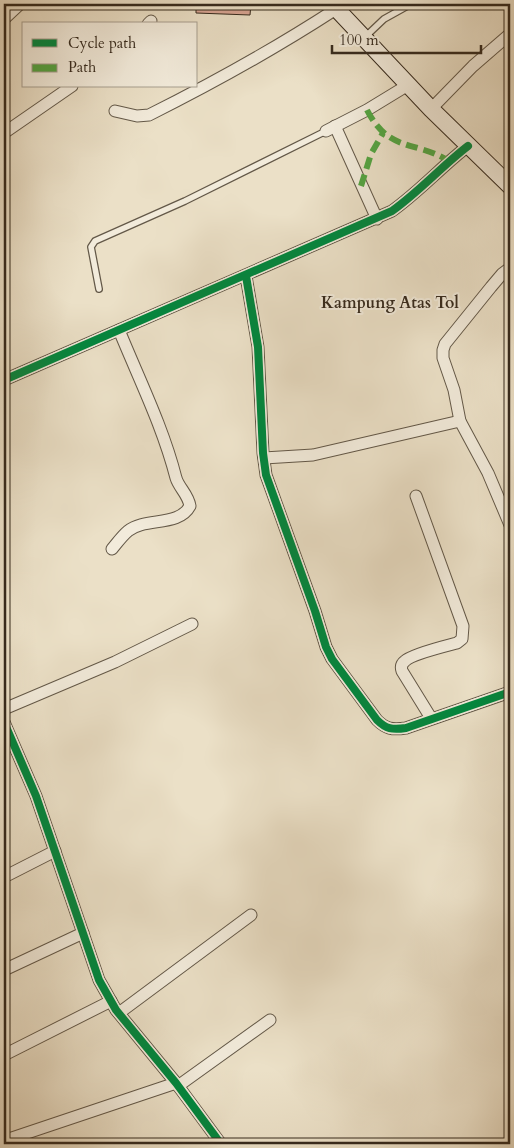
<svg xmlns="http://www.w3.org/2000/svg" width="514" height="1148" font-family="Cardo,serif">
  <rect width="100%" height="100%" fill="#ebe0c7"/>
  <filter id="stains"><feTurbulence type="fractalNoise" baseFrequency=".004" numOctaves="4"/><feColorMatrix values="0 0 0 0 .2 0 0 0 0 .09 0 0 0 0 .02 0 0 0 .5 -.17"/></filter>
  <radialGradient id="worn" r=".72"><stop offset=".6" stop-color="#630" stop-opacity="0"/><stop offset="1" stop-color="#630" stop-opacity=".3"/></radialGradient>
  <path fill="#d7a493" stroke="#362a1d" d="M196,4H251L250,15L196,13Z"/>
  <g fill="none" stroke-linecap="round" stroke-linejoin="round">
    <g stroke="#635848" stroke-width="8">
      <g id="lane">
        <path d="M365,37L384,19L411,4"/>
        <path d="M99,289L91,247L95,241L185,201L326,131"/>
      </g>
    </g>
    <g stroke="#635848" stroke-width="13">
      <g id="street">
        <path d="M4,19L20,4"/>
        <path d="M148,24L151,21"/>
        <path d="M431,109L473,66L510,34"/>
        <path d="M115,111L137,116L149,115C213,83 276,48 336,9"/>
        <path d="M335,126L377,219"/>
        <path d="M326,131L367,110L408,85"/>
        <path d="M4,133L72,86"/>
        <path d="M510,268L502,274L491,287L445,344L443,350V358L454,390L460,421L488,473L510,525"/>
        <path d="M246,276L258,347L263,453L266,475L315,611L326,647L332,659L377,720C386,729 392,730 406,728L510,692"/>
        <path d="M4,380L392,211C420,191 442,166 468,146"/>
        <path d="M264,458L313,455L460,421"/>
        <path d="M416,496L463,626L462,639L457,643C446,646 412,654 405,661C401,664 401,668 402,671L431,718"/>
        <path d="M112,549C117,543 122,536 128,531C145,517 179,527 190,506C188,494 179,488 176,478C163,427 139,379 119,330"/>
        <path d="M4,709L115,662L192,624"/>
        <path d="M4,722L36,796L99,980L116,1010L176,1083L221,1144"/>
        <path d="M4,877L55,851"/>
        <path d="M4,970L83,933"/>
        <path d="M119,1013L251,915"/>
        <path d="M4,1055L111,1001"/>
        <path d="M178,1086L270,1020"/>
        <path d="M6,1140L176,1083"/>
      </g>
    </g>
    <g stroke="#362a1d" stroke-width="18">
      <path id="secondary" d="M332,4L431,109L510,186"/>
    </g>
    <use href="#lane" stroke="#f2ebdb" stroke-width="5.5"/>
    <use href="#street" stroke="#f2ebdb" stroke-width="11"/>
    <use href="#secondary" stroke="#f2ebdb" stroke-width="16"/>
    <g stroke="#53a441" stroke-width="6" stroke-dasharray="12 6" stroke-linecap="butt">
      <path d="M367,110C389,153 415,140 449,161"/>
      <path d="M361,186L371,154L383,133"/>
    </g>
    <g stroke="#f2ebdb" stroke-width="11">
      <g id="cycleway">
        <path d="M246,276L258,347L263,453L266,475L315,611L326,647L332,659L377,720C386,729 392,730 406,728L510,692"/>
        <path d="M4,380L392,211C420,191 442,166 468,146"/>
        <path d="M4,722L36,796L99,980L116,1010L176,1083L221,1144"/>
      </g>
    </g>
    <use href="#cycleway" stroke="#00873e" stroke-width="8"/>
  </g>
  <g text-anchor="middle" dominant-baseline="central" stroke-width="4" stroke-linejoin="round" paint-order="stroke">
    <g font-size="16" font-weight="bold" fill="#362a1d" stroke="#f2ebdb">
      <text x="390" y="303">Kampung Atas Tol</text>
    </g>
  </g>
  <rect width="514" height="1148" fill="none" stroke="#ebe0c7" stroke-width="20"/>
  <rect x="5" y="5" width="504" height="1138" fill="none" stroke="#362a1d" stroke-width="2.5"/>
  <rect x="10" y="10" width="494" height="1128" fill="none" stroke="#362a1d"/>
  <rect x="22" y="22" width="175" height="65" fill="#f2ebdb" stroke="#a79e8f"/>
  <rect x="32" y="39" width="25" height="8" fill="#00873e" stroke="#a79e8f"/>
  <text x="68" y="48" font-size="15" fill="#362a1d">Cycle path</text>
  <rect x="32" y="64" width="25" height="8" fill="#53a441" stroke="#a79e8f"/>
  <text x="68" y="72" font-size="15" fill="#362a1d">Path</text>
  <path d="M332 45v8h149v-8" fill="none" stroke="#362a1d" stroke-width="2.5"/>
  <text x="339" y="45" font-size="15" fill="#362a1d" stroke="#f2ebdb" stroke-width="4" paint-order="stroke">100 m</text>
  <rect width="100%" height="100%" filter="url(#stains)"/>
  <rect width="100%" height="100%" fill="url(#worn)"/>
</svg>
